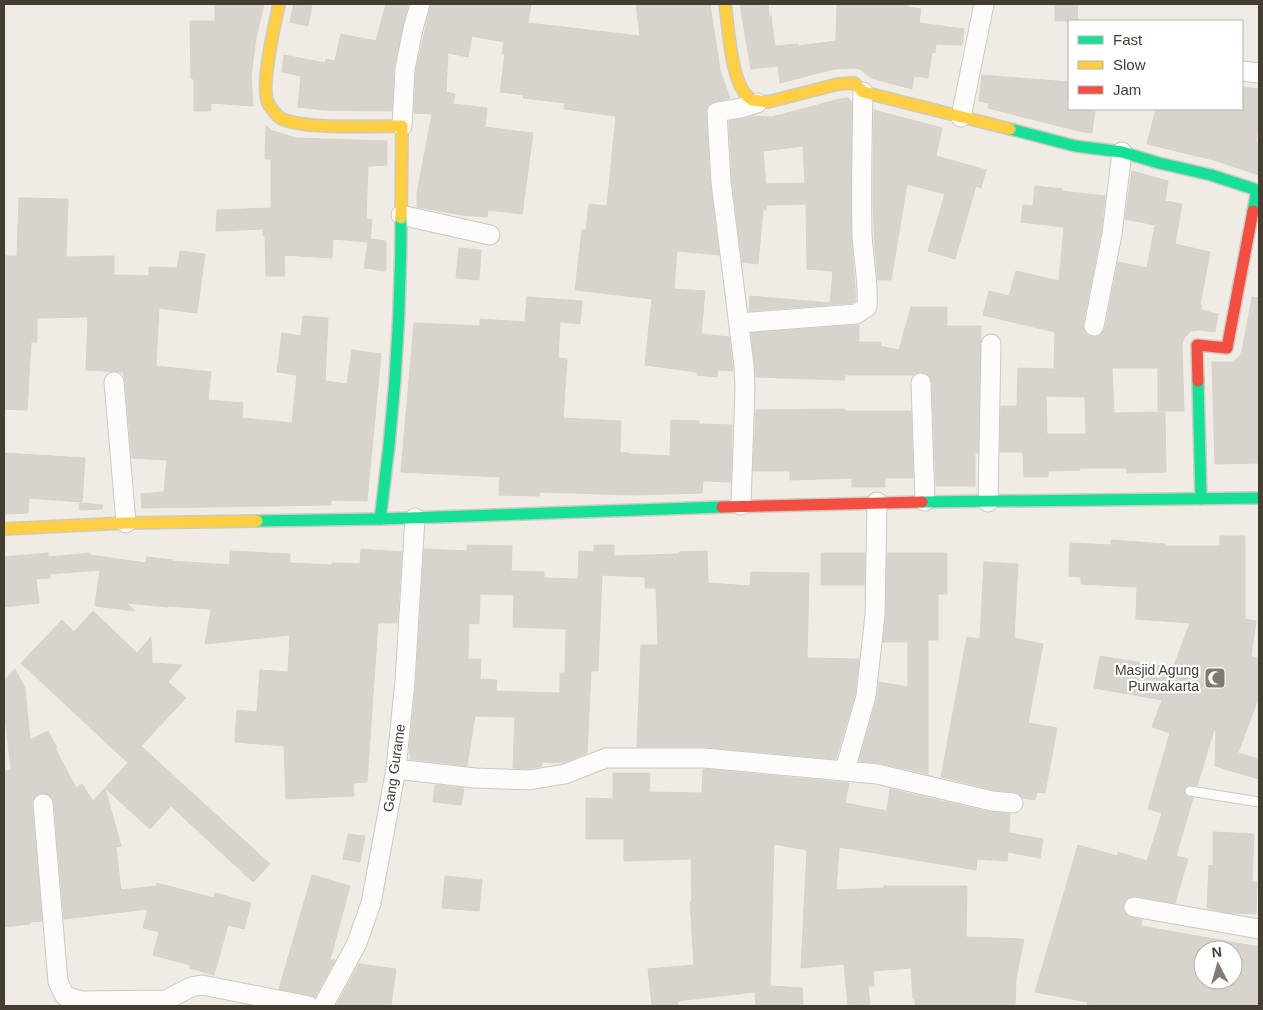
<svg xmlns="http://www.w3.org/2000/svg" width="1263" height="1010" font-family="Arial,sans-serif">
  <rect width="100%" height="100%" fill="#efece6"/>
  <g fill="#d7d3cd" stroke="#d7d3cc" fill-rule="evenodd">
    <path d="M215,4H264L256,38L251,76L253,106L211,103V111H194V79H191L190,21H215Z"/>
    <path d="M294,4H312L308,26L290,22Z"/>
    <path d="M386,4H408L394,67L392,111L323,110L298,107L301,76L282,72L284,55L325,63L326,59L335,61L341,34L376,41Z"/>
    <path d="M431,4H531L528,23L640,36L636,4H710L720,70L730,98L711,103L707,107L706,113L710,183L719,255L677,251L674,289L705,291L701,334L729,337L733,371L718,370L717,377L697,375V372L645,365L652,299L575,290L582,230H586L589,204L607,206L616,116L564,109L565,103L523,98L524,95L500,92L505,54H502L504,42L472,36L468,57L448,53L446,92L455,94L453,104L487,108L485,127L533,133L522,214L488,210L487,217L462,215L417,207V193L432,114L414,113L416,70Z"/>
    <path d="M740,4H768L769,16H771L775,46L798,44V46L836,41L837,4H908V7L921,9L919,23L964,29L962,45L936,44L935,53L932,52L928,78L914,76L912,89L871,78L860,69L853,68L834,69L780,83L778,66L751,69Z"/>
    <path d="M1055,4H1078L1077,21H1055Z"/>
    <path d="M982,75L1069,82L1066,109H1095L1092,133L1078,131L988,108L989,103L979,101Z"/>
    <path d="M1242,87L1259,89V119L1256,142H1259V175L1214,160L1147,144L1156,109H1242Z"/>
    <path d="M848,98L852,102L851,234L856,301L852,303L749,311L750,296L830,303L833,271L807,269L806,204L766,205V210H763L758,264L742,262L732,181L729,121L753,116L772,117L840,99ZM803,146L805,183L766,184L763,151Z"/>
    <path d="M874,110L942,128L936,156L986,170L981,188L976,186L955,259L928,251L945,194L907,184L891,280H878L875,251L873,199Z"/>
    <path d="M266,126L273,131L296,138L387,141V165L368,166L366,219L372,220L370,239L386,241V271L364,268L368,242L333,239L332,258L284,255L285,276H266L265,236H263V229L216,231L217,210L271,208V159H265Z"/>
    <path d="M1132,171L1168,181L1165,201L1182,204L1175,244L1210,252L1200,305L1202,306L1201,310L1218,314L1215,332L1198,330L1191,331L1184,338L1182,345L1184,411H1158V368H1112L1114,413L1165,412L1166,472L1127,473V468H1080V470L1048,471V477H1024L1023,452H1000L1001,406H1017L1018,368L1054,369L1055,332L983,315L989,291L1009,296L1016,271L1059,281L1064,227L1021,222L1023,205L1033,206L1035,186L1062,189V191L1105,196L1101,232L1083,324L1084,330L1087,335L1091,337H1097L1102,334L1105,328L1118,262L1147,268L1155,225L1125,219ZM1046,396L1085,397L1086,434H1047Z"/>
    <path d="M19,198L68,199L66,257L114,256V275L149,276V267L177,268L180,251L205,254L197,313L159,308L156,366L211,372L208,400L243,403L242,418L292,423L297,375L277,372L282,333L301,336L303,316L328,318L325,381L347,384L352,350L381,354L367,501L331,500V505L142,508L141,494L164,492L167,460L132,458L125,381L123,372L86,370L88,317L37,318V342H31L27,410L4,409V256H17Z"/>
    <path d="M459,248L481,250L479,280L456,278Z"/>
    <path d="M527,297L582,301L580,324L560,322L558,358L567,359L563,418L621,421L620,452L629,453V454L670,456L671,420L699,421V424L732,425L731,482L703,481L702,493L633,495L540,492L539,496L499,495L500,477L401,472L414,323L480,326V319L525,322Z"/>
    <path d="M1252,297L1259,298V463L1215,464L1212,362H1232L1239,357L1242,351Z"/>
    <path d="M911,307H947V326H981L978,453H975V486H936L932,383L930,377L926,373L920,372L913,375H845V380L756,377L751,333L859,325V342H881L880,346L899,350Z"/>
    <path d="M845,409V411H911L913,478H885V487H852V478L790,480V471H753L756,410Z"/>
    <path d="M4,453L85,458L82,502L29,498L28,513L4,514Z"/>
    <path d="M80,503L103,505L102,509L79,510Z"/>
    <path d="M1220,536H1245V619L1256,621L1251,656L1259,659V696L1238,753L1259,759V779L1215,766L1216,731L1214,730L1197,786L1188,785L1184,790L1186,796L1193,798L1176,856L1188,859L1175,903L1135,896L1130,897L1126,899L1123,906L1124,911L1127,916L1142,920L1141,926L1259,947V1006H1087L1088,1002L1035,992L1078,845L1117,856L1118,852L1147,861L1162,813L1148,809L1170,733L1152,727L1162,700L1094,688L1100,656L1173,668L1190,623L1136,619L1137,587L1081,584V577L1069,576L1070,543L1111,545V540L1165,544V546H1220ZM1203,950H1233V980H1203Z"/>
    <path d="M467,545L512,546L511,571L544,572V578L578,579L579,551L594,552V545H614V556L679,554V552L707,551L708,583L750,586L751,572L809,573L807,658L859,659L855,694L836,759L705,747H637L641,645H658L656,588H645V577L602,575L598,671H591L587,753L563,763L542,762V766L528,769L513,768L515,717L475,716L467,766L410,759L411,754H409L416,682L424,549L467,551ZM480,594L514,595L513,627L566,629L565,673H560V693L496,691L497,680L480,679L481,659H468L469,623L479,624Z"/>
    <path d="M361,549L402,552L397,623H378L367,782L353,783L354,796L286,799L284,746L235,742L237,710L257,712L260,670L288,672L290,635L205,644L211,609L168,606V607L126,603L135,611L95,606L100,570L50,574V578L36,579L39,603L4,607V557L48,553V557L90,553V555L146,563L147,557L173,560L172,561L230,565V551L290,554V563L332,565V563L360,564Z"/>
    <path d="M821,553H865L864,585H821Z"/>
    <path d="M887,553H947V594H938V640H928V774L879,763L859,761L877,699L879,682L908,687V642H883L886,615Z"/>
    <path d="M984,562L1018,564L1014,638L1043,644L1028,723L1057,728L1045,793L1037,792L1035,800L1023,798L1015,792L994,790L941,777L967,637L980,639Z"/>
    <path d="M93,611L137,653L151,637L152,663L182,665L168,682L186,698L141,746L270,864L253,882L171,806L150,829L105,788L121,846L116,847L121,890L156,886L157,883L214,898L215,893L251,903L244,929L228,925L214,975L190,968V965L153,955L159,932L143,928L148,909L64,919L54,803L52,797L47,794L42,793L36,795L33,800L32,805L42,921L30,922V924L4,927V771L11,770L6,725H4V681L15,669L25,688L30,740L48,731L57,748H55L76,788L82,784L93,801L128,763L21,663L62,620L74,632Z"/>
    <path d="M703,769L849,783L845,803L887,811L890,789L989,812L1010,814L1009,833L1043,839L1040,858L1008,852L1007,861L977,859L976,870L839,847L836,890L884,888V886H967L966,937L1024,939L1016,978L1015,1006H915V998H913L911,968L873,971L874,986H868L870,1006H848L844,964L801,968L807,850L774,844L770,986L802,988L803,1006H756L755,992L677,1001L678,1006H652L648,969L694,965L690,902L692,901L691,859L624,861V839H586V798L613,799V773H650L649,792L702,793Z"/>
    <path d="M435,785L464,788L461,805L433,802Z"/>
    <path d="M1213,832L1254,834L1252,882H1257L1256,914L1230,913L1207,908L1209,865L1213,866Z"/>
    <path d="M348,834L365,836L360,862L343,859Z"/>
    <path d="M312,875L350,886L330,960H335L315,997L279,989Z"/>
    <path d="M445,876L482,880L479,911L442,908Z"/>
    <path d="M359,964L396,969L391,1006H336Z"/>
  </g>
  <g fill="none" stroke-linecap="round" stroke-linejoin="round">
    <g stroke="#cbc8c2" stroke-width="11">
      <path id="lane" d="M1190,791L1259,802"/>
    </g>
    <g stroke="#cbc8c2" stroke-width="21">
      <g id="street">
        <path d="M1242,71L1259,73"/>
        <path d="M961,117L984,4"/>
        <path d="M402,126L405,69L413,29L420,4"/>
        <path d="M401,215L490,235"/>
        <path d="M740,323L856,314L867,307C869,283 863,258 862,234C861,187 862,139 863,92"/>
        <path d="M1094,326L1112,234L1122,152"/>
        <path d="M114,382L126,523"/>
        <path d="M921,383L925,501"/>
        <path d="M988,502L991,344"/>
        <path d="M741,505L745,389L744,366L721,182L717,112L741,108L757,103"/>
        <path d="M396,769L475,778L529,780L565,774L606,758H704L877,774L992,801L1013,803"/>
        <path d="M845,770L866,696L875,615L877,502"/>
        <path d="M43,804L58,982L65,996L81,1001L166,1000L191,987L202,985L309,1006"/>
        <path d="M1134,907L1259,929"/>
        <path d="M323,1006L357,943L371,903L396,769L405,681L415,518"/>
      </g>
    </g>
    <g stroke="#d0cabd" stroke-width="14">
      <g id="fast">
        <path d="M1010,129L1075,146L1122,152L1159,163L1211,175L1257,190L1253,211"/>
        <path d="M1198,381L1201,499"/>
        <path d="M922,502L1259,498"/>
        <path d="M380,519C394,419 401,318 401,218"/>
        <path d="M257,521L380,519L722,507"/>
      </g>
    </g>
    <g stroke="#d0cabd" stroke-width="14">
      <g id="slow">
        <path d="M279,4C275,24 260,86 268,103C270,107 276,115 280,118C303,130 373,126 402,126L401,218"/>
        <path d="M725,4C729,28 730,87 752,100L768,102L838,84L854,83L863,92L1010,129"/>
        <path d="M4,529L126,523L257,521"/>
      </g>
    </g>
    <g stroke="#d0cabd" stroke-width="14">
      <g id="jam">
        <path d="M1198,381L1197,345L1227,348L1253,211"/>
        <path d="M722,507L922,502"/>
      </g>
    </g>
    <use href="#lane" stroke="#fdfcfb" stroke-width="9"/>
    <use href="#street" stroke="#fdfcfb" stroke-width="19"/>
    <use href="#fast" stroke="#16e098" stroke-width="11"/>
    <use href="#slow" stroke="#ffcf43" stroke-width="11"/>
    <use href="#jam" stroke="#f24e42" stroke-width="11"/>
  </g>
  <defs>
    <g id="mosque-square" transform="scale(1.125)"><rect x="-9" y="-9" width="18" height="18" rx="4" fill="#807a71" stroke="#fff"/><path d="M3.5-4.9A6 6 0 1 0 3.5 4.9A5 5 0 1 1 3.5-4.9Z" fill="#fff"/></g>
  </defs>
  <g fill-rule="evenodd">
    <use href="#mosque-square" x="1215" y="678"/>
  </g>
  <g text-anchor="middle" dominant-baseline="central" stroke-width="4.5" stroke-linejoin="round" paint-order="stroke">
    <g font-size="14" fill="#453d32" stroke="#fff" text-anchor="end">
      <text x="1199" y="670">Masjid Agung<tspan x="1199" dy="16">Purwakarta</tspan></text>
    </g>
    <g font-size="14" fill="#453d32" stroke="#fff">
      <text transform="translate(394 768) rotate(-82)">Gang Gurame</text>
    </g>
  </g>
  <rect width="1263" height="1010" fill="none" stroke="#453d32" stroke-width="10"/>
  <rect x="1068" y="20" width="175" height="90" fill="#ffffff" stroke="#b5b1ad"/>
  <rect x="1078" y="36" width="25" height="8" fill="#16e098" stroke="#b5b1ad"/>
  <text x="1113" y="45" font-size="15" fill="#453d32">Fast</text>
  <rect x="1078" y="61" width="25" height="8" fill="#ffcf43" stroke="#b5b1ad"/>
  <text x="1113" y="70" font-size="15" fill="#453d32">Slow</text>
  <rect x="1078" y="86" width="25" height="8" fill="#f24e42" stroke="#b5b1ad"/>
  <text x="1113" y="95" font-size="15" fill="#453d32">Jam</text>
  <g transform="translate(1218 965) rotate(354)"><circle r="24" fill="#ffffff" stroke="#b5b1ad"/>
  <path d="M0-4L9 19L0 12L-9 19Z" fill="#807a71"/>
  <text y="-8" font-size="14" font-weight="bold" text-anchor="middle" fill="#453d32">N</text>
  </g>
</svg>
